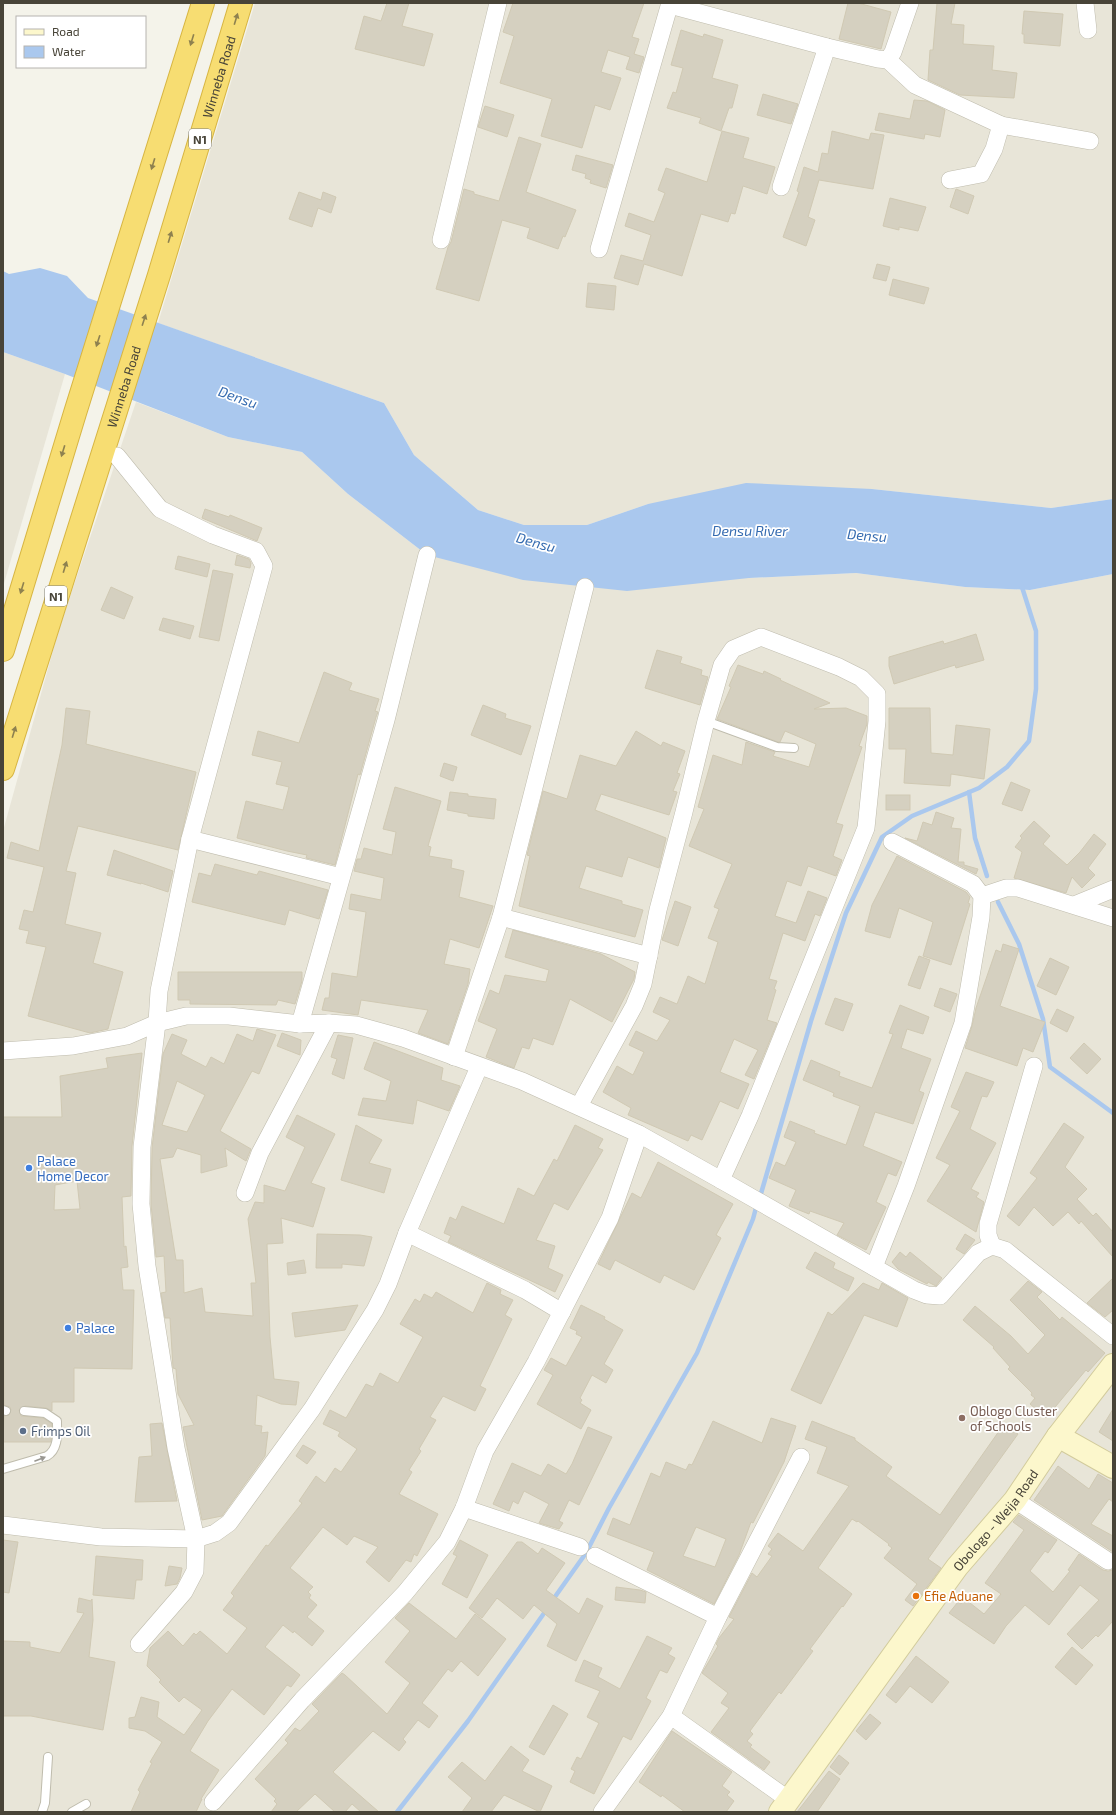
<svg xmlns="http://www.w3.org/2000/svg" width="1116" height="1815" font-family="'Exo 2',sans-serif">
  <rect width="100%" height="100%" fill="#f4f3ea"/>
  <g fill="#e8e5d8">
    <path d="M255,3H1113V499L1051,508L872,489L648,504L587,525H524L478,510L414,455L384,403L158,323Z"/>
    <path d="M3,352L65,374L3,587Z"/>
    <path d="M136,402L228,437L302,452L348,494L427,555L749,578L856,573L965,587L1030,590L1113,574V1812H3V831L59,629Z"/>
  </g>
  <path fill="#aac8ee" d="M40,268L67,276L88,298L384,403L414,455L478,510L524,525H587L648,504L746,483L872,489L1051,508L1113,499V574L1030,590L965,587L856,573L749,578L627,591L523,580L427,555L348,494L302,452L228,437L65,374L3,352V271L9,274Z"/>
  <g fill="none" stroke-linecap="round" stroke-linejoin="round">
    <g stroke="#aac8ee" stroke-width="4.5">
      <path d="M969,792L975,838L987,876"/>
      <path d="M998,902L1019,944L1043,1019L1050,1067L1113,1113"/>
      <path d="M760,1197L811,1021L846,913L882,837L912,816L979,788L1007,767L1029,741L1036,689V631L1021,584"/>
      <path d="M552,1601L586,1553L609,1508L697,1353L753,1219L757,1204"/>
      <path d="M397,1812L468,1721L547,1609"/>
    </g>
  </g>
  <g fill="#d5d0c0" stroke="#d0c9b3" fill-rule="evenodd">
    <path d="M387,3H409L402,26L433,34L424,66L355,49L364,16L381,21Z"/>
    <path d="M513,3H644L632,37L639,39L634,54L644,57L639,73L626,69L630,57L608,50L601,72L621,78L610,110L595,105L582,148L541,136L552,99L500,83L514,36L503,32Z"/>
    <path d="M848,3H858L891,12L881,49L839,39Z"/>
    <path d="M937,3H955L951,24L964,25L963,44L994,46L992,70L1017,73L1014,98L960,95L928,80L930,50H933Z"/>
    <path d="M1024,11L1063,14L1060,46L1024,43V34H1022Z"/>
    <path d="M681,30L703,37L704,34L723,40L712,78L738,85L732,108H729L721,131L699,123L701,118L667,108L673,92L676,93L683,68L671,65Z"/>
    <path d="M763,94L798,104L791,124L757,115Z"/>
    <path d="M914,100L927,101L945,110L940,137L925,134L924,139L875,130L879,113L910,119Z"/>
    <path d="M485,106L514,115L507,137L478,127Z"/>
    <path d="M722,131L749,138L743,158L775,167L767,194L743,186L735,214L731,213L728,222L701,214L682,276L644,264L638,285L614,278L621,255L643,261L651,235L625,226L629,213L654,222L665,193L658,190L666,168L707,182Z"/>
    <path d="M832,131L869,140L871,133L884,135L873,189L819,180L808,217L815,220L806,246L783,237L799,192L797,191L804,167L818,172L822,153L828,154Z"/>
    <path d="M519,137L541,144L526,192L576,210L565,237L563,236L558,249L527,238L530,228L502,220L479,301L436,289L448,247L451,242L464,189L474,192V194L499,201Z"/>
    <path d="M576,155L613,165L606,188L590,183L591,180L585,178L586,174L572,170Z"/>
    <path d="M956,189L974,196L968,214L950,207Z"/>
    <path d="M299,192L321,200L323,192L336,197L331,213L318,208L312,227L289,219Z"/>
    <path d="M890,198L926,207L918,231L899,227V230L883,226Z"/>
    <path d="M877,264L890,267L886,281L873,278Z"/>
    <path d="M893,279L929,288L924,304L889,295Z"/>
    <path d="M588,283L616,286L614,310L586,307Z"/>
    <path d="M205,509L229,517L230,515L262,528L257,541L202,518Z"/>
    <path d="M237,555L249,559L251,563L250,568L235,565Z"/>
    <path d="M178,556L210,564L207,577L175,569Z"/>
    <path d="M213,570L233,574L219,641L199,637Z"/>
    <path d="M111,587L133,597L124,619L101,610Z"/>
    <path d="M163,618L194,626L190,639L159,630Z"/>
    <path d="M976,634L984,660L956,668L955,665L894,684L889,666V657L943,641L944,644Z"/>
    <path d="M657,650L682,657L680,663L702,670L701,675L708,677L700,705L645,688Z"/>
    <path d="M738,665L763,674L764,671L781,679L780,680L830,703L814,709L846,708L867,716V724L859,746L862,747L836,823L843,825L833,856L842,860L836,876L808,866L801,886L787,881L775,916L796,923L808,891L827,898L820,916L815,914L805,941L783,933L769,979L777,981L774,989L776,990L767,1020L777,1023L754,1079L745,1075L758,1050L734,1039L720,1072L749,1084L738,1109L720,1101L702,1140L691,1135L688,1141L628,1115L631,1108L603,1092L617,1066L633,1075L644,1052L629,1045L636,1031L657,1041L670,1020L653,1012L660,997L677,1004L688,976L705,984L718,942L708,938L719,909L714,907L732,864L689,846L704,809L698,807L713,755L742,765L746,742L775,752L773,756L809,767L816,744L785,731L780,742H778L717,719L731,687L729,686Z"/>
    <path d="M324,672L352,683L349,690L379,699L375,711L378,712L376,717L360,775L358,774L335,865L306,858L307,855L287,851L237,838L246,801L283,810L289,787L276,784L282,762L252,755L258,731L299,743Z"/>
    <path d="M483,705L506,714L505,718L531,726L521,755L471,735Z"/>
    <path d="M66,708L90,711L86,744L196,772L178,850L78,826L66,871L76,873L65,924L101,933L93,963L123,972L108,1029L90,1033L28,1016L46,947L26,943L29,931L19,929L24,910L33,912L44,867L7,858L11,842L39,851L62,745Z"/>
    <path d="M889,708H930L931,753L953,755L956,725L990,729L984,779L951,774L950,786L904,783L906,749H889Z"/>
    <path d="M636,731L661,746L663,742L685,751L677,773L680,774L673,791L677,792L669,815L601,794L595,810L666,838L659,868L628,857L622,877L586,866L579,888L622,901V904L643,910L635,937L519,906L530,856L527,855L543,791L567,799L580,755L616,766Z"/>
    <path d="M444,763L457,767L453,781L440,776Z"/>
    <path d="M1011,782L1030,790L1022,811L1002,804Z"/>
    <path d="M395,787L441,801L428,846L431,847L429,856L452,860L451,868L464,871L459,897L493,906L479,948L450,939L444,964L470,969L468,984L448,1044L418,1033L428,1010L361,1000L358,1015L322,1010L325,998H329L332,973L357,977L366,912L349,909L351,894L381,900L384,878L354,871L357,859H361L364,848L392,855L396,832L383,829Z"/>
    <path d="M450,792L468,794V796L496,799L494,819L468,816V814L447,810Z"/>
    <rect x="886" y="795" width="24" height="15"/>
    <path d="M936,812L954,818L951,828L961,829L958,862H964V865L978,869L976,874L905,838L917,841L923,822L932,825Z"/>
    <path d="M1034,821L1050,836L1043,844L1067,865L1080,852L1094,834L1106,844L1088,868L1095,875L1082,888L1072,877L1066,893L1014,878L1022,852L1015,847L1022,838L1020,836Z"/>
    <path d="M114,850L173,871L168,892L141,883V884L107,875Z"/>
    <path d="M897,856L966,892L970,897L968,903L970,904L951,965L923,956L933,922L899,908L890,938L865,931L872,905Z"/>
    <path d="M215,864L257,875L259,871L328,890L319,919L289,910L285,925L192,902L199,873L211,876Z"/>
    <path d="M675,901L691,907L678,946L662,940Z"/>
    <path d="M513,930L601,954L635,972L634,979L612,1022L570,999L553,1045L533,1038L529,1049L522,1047L514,1068L486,1057L497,1029L478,1021L490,990L499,994L505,975L546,982L549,970L505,957Z"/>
    <path d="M1003,944L1019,949L1000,1006L1045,1022L1033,1052L1023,1048L1017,1066L965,1048L972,1026L976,1008L996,950L1001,952Z"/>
    <path d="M919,956L930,960L920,989L908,985Z"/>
    <path d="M1050,958L1069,967L1056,995L1037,986Z"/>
    <path d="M178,972H302V981L295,1004L278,1000L276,1005L190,1004V1000H178Z"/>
    <path d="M940,988L957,994L950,1012L934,1006Z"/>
    <path d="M835,998L853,1004L843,1031L825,1024Z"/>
    <path d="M900,1005L929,1017L923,1034L907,1029L901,1048L931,1059L919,1091L924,1093L913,1124L875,1112L863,1146L902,1162L896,1176L888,1173L876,1202L886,1207L866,1250L837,1235L844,1223L810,1211L809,1214L789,1206L796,1190L769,1178L776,1162L785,1166L796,1142L784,1137L790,1121L815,1131L814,1133L846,1145L860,1106L833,1096L834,1093L803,1080L811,1060L840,1072L839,1076L872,1088L893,1034L889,1033Z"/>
    <path d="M1057,1009L1074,1017L1067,1032L1050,1023Z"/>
    <path d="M257,1029L276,1035L259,1074L252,1071L220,1131L251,1149L246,1161L225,1148L227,1166L201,1173V1155L177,1148L173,1157L160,1159L176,1260H183L184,1293L202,1288L205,1312L253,1316L251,1283H256L248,1219L255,1202L264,1203V1185L285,1191L305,1147L286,1137L297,1115L335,1134L311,1183L325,1188L313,1227L281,1218L283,1243L267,1244L270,1337L274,1379L299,1382L296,1405L281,1404L257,1395L255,1425L262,1426L261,1433L268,1432L265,1456L222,1516L202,1520L183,1427L194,1425L178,1394L176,1369L173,1368L170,1318H165L161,1293L166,1292L164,1256L156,1257L151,1204L152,1148L163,1054L172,1034L187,1040L181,1054L206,1067L211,1057L224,1064L237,1034L253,1041ZM177,1081L205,1095L187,1132L162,1125Z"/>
    <path d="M282,1033L301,1040L300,1055L277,1046Z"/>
    <path d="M338,1035L353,1038L344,1079L332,1074L337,1059L331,1057Z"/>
    <path d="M374,1042L443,1068L441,1080L460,1086L449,1111L417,1100L413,1124L358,1115L363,1098L386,1101L391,1081L364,1069Z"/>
    <path d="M1084,1043L1101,1059L1087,1074L1070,1058Z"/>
    <path d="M142,1053L132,1146L131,1196L122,1197L124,1247L126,1246L128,1267L121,1268L123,1290H134L132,1369L74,1368V1402H52V1411L46,1408L25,1406L19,1410L21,1416L43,1418L52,1424L51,1442H3L4,1416L9,1415L11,1410L10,1407L4,1405L3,1117H62L60,1076L108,1068L106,1058ZM77,1181L80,1209L54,1210L55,1185Z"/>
    <path d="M966,1072L994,1082L987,1097L982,1096L970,1129L996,1143L971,1189L979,1193L976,1197L984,1202L976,1232L927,1201L950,1165L936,1158L960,1111L951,1107Z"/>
    <path d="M1064,1123L1084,1137L1065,1167L1087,1189L1077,1199L1093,1216L1096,1213L1113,1232V1257L1081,1221L1079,1224L1068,1212L1053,1226L1034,1207L1019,1226L1007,1216L1037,1178L1030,1173Z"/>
    <path d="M356,1125L382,1140L369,1163L391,1169L384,1193L341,1180Z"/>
    <path d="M575,1125L603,1139L598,1148L603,1150L568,1210L554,1203L536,1240L555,1246L548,1268L563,1275L555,1292L448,1242L451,1236L444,1233L450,1217L456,1220L462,1206L504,1224L518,1188L534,1196L554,1159L557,1161Z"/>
    <path d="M658,1162L733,1204L716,1235L721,1238L694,1290L664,1275L660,1283L615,1260L610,1270L598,1264L632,1193L641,1198Z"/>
    <path d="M317,1234L360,1235L372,1237L364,1266L342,1264V1268H316Z"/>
    <path d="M965,1234L975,1240L964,1254L956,1249Z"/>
    <path d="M815,1252L835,1263L833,1268L854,1278L848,1291L806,1268Z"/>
    <path d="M900,1252L906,1257L910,1252L942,1278L936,1286L928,1282L927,1284L898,1269L892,1262Z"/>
    <path d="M304,1260L306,1273L288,1275L287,1263Z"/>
    <path d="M1113,1278V1310L1105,1317L1087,1303Z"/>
    <path d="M1028,1281L1042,1292L1037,1297L1060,1320L1062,1317L1105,1353L1088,1372L1086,1370L1046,1418L1030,1404L1035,1398L1031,1395L1032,1393L1008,1369L1010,1367L993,1348L994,1347L963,1320L975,1306L1011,1336L1028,1354L1045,1335L1010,1300Z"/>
    <path d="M487,1283L501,1290L500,1294L513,1300L505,1315L512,1319L480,1386L486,1389L475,1411L443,1396L430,1417L436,1420L419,1449L421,1451L409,1470L412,1472L399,1494L438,1514L417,1556L414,1554L411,1562L406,1560L389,1582L366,1562L378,1547L354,1536L347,1545L323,1527L290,1568L313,1587L308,1592L311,1595L309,1598L317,1605L307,1617L324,1631L312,1646L294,1631L293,1633L283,1625L265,1647L300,1675L291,1687L287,1685L264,1715L232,1689L208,1721L190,1751L219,1770L201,1799H202L196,1812H131L140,1792L138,1790L152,1763L150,1762L162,1742L145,1731L129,1728V1718L135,1717L141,1697L159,1702L157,1717L184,1735L202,1710L184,1697L179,1702L159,1682L161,1680L147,1666L150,1648L168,1631L183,1646L194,1633L196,1635L200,1631L227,1654L247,1628L223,1610L234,1596L231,1593L266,1545L268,1546L302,1503L299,1501L316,1476L325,1483L335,1468L341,1472L357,1449L338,1436L340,1432L323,1424L330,1410L346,1418L366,1384L373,1387L380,1373L398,1383L423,1337L400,1324L415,1299L420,1302L424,1294L432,1298L436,1292L473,1313Z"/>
    <path d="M863,1283L879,1290L882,1283L908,1298L897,1327L864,1315L821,1404L791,1390L828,1312L832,1315Z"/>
    <path d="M358,1305L345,1330L295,1337L292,1313Z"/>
    <path d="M581,1305L605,1317L604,1319L623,1330L604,1364L613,1370L606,1383L592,1375L580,1398L582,1400L580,1403L591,1410L581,1429L537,1404L553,1375L544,1370L551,1358L566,1366L582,1337L576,1334L577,1331L570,1328Z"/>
    <path d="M1113,1409V1441L1099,1432Z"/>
    <path d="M771,1418L796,1426L784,1462L753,1523L751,1522L739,1555L714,1604L647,1570L654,1552L607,1534L613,1518L630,1525L651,1473L660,1477L666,1462L686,1470L689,1464L692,1465L713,1421L762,1443ZM696,1527L726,1539L715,1567L683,1556Z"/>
    <path d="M812,1421L855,1438V1440L892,1467L886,1476L940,1515L1004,1424L1018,1434L928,1559L941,1568L913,1606L905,1600L917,1584L884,1558L892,1548L888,1545L889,1544L858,1521L857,1522L852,1519L818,1568L852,1594L843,1607L842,1606L810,1649L813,1651L781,1694L779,1692L750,1731L753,1734L747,1741L752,1745L750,1747L770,1762L764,1770L711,1732L729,1708L721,1703L728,1693L702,1673L718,1646L716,1644L719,1638L734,1619L729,1617L752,1573L757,1577L772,1556L768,1554L772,1549L768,1546L778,1533L803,1551L849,1486L817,1473L827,1447L805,1439Z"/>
    <path d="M162,1423L177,1501L135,1502L139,1457L152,1456L150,1424Z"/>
    <path d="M588,1427L612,1437L579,1505L569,1500L559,1521L563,1523L559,1529L539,1523L549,1504L524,1491L518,1504L513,1501L509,1511L493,1504L512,1463L541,1476L548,1464L566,1474L572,1464Z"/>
    <path d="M303,1445L316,1452L307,1464L296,1456Z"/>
    <path d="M1058,1466L1089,1489L1098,1474L1113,1483V1502L1109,1499L1091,1524L1113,1536V1552L1034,1500Z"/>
    <path d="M1019,1515L1057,1540L1048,1553L1045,1551L1030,1571L1053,1592L1070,1571L1068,1570L1079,1554L1103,1570L1108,1571L1113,1570V1621L1098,1637L1096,1635L1082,1649L1067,1634L1099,1600L1080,1585L1049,1625L1025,1605L1006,1626L994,1644L949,1613L958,1602L961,1604L965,1599L984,1614L1001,1594L985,1583L1024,1530L1013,1522Z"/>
    <path d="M3,1540L18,1542L9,1593L3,1592Z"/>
    <path d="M460,1540L488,1555L467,1598L442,1584L457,1556L453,1554Z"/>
    <path d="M517,1542H522L538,1554L542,1548L565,1563L546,1590L579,1614L587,1598L603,1606L576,1661L547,1646L557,1624L534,1605L523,1619L497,1598L482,1618L469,1608Z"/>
    <path d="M96,1556L143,1560L142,1580H136L134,1599L93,1595Z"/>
    <path d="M169,1566L182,1568L180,1578L177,1584L165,1586Z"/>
    <path d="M616,1587L640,1590L646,1592L645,1603L615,1600Z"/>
    <path d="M79,1598L91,1601L92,1599L93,1620L89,1657L115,1662L103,1730L31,1716H3V1641L30,1642V1647L60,1653L84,1613L77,1612Z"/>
    <path d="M409,1603L456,1639L475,1614L506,1639L478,1676L461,1661L452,1672L448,1669L422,1703L438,1716L429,1728L418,1720L403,1739L406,1742L399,1751L373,1731L333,1772L379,1812H361L352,1804L345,1812H335L315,1794L296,1812H271L277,1804L274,1801L276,1799L255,1779L288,1743L285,1740L295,1728L300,1731L319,1711L312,1704L342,1673L345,1675L387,1714L410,1683L385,1662L410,1631L395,1618Z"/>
    <path d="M647,1636L672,1648L668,1654L675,1658L667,1673L660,1670L646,1698L651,1701L631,1740L623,1736L594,1794L570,1782L575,1771L571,1769L577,1757L581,1759L599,1723L587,1717L600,1691L575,1681L584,1660L602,1668L598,1677L620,1689Z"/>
    <path d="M1072,1647L1093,1665L1076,1685L1055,1667Z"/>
    <path d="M916,1656L949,1682L932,1703L910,1686L896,1703L886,1695Z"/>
    <path d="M553,1705L568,1714L544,1755L529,1747Z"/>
    <path d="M870,1714L881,1723L866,1740L856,1731Z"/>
    <path d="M672,1731L732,1772L722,1786L730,1792L727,1795L734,1801L726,1812H685L662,1795L661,1797L639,1782Z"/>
    <path d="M511,1746L529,1760L522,1771L552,1786L540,1812L504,1795L491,1812H462L472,1798L448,1777L462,1762L485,1781Z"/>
    <path d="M839,1755L849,1763L840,1775L830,1767Z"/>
    <path d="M829,1771L840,1779L817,1812H797Z"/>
  </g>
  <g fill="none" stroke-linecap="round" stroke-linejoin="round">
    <g stroke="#bfbcad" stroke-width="10">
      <g id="lane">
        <path d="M706,721L777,747L794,748"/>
        <path d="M3,1410L6,1411"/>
        <path d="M3,1469L47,1456C59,1449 57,1433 57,1421L45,1413L24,1411"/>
        <path d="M42,1812L45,1803L48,1757"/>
        <path d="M72,1812L86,1804"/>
      </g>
    </g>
    <g stroke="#bfbcad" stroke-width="18">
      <g id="street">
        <path d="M1085,3L1088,30"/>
        <path d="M670,5L827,47L878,59L888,60L915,85L1001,125L1090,141"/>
        <path d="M888,60L893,52L910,3"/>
        <path d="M950,180L981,174L994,149L1001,125"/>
        <path d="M781,187L827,47"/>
        <path d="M441,240L498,3"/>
        <path d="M599,249L670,3"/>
        <path d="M117,456L160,509L213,535L256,551L264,566L190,839L159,991L157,1023L142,1147L141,1204L147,1266L176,1448L196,1539L195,1571L184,1592L139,1644"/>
        <path d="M190,839L341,877"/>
        <path d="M982,896L1006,888H1018L1113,918"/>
        <path d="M1074,905L1113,889"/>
        <path d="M501,917L649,956"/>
        <path d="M300,1024L386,720L427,555"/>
        <path d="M3,1051L73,1046L127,1036L157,1023L186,1016H229L300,1024L329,1023L356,1025L403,1038L522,1081L639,1134L721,1180L750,1116L866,828L877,721V694L861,678L839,667L761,637L733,649L722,665L706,721L684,812L658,910L643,984L634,1006L579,1106"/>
        <path d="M454,1057L501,917L585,587"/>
        <path d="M721,1180L914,1290L927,1295L940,1296L978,1253L992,1246L1005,1250L1113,1336"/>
        <path d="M245,1193L260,1153L329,1023"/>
        <path d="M407,1233L525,1290L562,1312"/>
        <path d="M992,1246L988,1235V1224L1034,1066"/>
        <path d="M874,1267L906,1186L963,1023L981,917L982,896L973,884L892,842"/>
        <path d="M1015,1500L1108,1561"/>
        <path d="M464,1508L580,1547"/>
        <path d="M3,1525L101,1537L196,1539L215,1533L229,1523L312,1409L375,1310L388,1284L407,1233L479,1067"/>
        <path d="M595,1556L718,1617"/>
        <path d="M671,1716L789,1800"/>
        <path d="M213,1802L302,1700L405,1593L447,1542L464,1508L485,1451L536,1362L610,1218L639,1134"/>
        <path d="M602,1812L671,1716L718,1617L801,1457"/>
      </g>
    </g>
    <g stroke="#d2cb9c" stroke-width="24">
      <g id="secondary">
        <path d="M1058,1436L1113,1467"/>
        <path id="s1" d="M780,1812L957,1567L1015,1500L1058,1436L1113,1365"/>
      </g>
    </g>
    <g stroke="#d7b542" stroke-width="24">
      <g id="highway">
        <path d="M3,650L75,413L203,3"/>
        <path id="s2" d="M3,769L159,275L241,3"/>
      </g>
    </g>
    <use href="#lane" stroke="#fff" stroke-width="8"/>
    <use href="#street" stroke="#fff" stroke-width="17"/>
    <use href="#secondary" stroke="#fcf7cc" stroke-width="22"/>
    <use href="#highway" stroke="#f7dd72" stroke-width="22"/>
  </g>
  <defs><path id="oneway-solid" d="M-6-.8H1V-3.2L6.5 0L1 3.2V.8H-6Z"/></defs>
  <g fill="#8e814f">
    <use href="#oneway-solid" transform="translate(236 19) rotate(-73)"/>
    <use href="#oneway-solid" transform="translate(192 40) rotate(107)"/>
    <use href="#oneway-solid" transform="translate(153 164) rotate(107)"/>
    <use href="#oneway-solid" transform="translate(170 237) rotate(-73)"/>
    <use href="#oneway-solid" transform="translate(144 320) rotate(-72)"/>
    <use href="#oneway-solid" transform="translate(98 341) rotate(108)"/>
    <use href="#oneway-solid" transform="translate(63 451) rotate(107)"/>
    <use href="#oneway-solid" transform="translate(65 567) rotate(-73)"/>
    <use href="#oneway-solid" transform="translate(22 588) rotate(107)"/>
    <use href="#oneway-solid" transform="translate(14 732) rotate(-73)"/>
  </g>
  <use fill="#9a9892" href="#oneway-solid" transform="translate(40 1459) rotate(-21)"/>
  <g fill="#3f7fe0" stroke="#fff" stroke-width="1.5">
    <circle cx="29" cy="1168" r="4"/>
    <circle cx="68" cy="1328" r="4"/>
  </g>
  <circle fill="#8d6e63" stroke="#fff" stroke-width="1.5" cx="962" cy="1418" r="4"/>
  <circle fill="#5c6f8a" stroke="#fff" stroke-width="1.5" cx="23" cy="1431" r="4"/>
  <circle fill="#e8710a" stroke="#fff" stroke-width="1.5" cx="916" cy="1596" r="4"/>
  <g text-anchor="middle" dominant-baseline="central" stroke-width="3.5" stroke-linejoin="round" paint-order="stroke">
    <g fill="#fff" stroke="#7f7c74" stroke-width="1">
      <rect x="189" y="129" width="22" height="20" rx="3"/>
      <rect x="45" y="586" width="22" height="20" rx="3"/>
    </g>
    <g font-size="12" font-weight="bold" fill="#484438">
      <text x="200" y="139">N1</text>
      <text x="56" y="596">N1</text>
    </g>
    <g font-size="13" fill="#484438" stroke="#fff">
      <text stroke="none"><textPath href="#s2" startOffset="725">Winneba Road</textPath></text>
      <text stroke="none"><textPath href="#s2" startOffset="401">Winneba Road</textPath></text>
      <text stroke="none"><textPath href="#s1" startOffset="363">Obologo - Weija Road</textPath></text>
    </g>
    <g font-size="13" fill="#366cbe" stroke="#fff" text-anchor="start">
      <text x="37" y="1161">Palace<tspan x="37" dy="15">Home Decor</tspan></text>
      <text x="76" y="1328">Palace</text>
    </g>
    <g font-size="13" fill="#785e54" stroke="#fff" text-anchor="start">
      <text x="970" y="1411">Oblogo Cluster<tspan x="970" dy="15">of Schools</tspan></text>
    </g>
    <g font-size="13" fill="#4e5e75" stroke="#fff" text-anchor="start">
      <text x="31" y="1431">Frimps Oil</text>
    </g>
    <g font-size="13" fill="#c56008" stroke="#fff" text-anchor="start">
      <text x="924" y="1596">Efie Aduane</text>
    </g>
    <g font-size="14" font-style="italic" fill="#356bb0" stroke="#fff">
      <text transform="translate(238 397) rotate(20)">Densu</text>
      <text x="750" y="530">Densu River</text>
      <text transform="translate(867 535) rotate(5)">Densu</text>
      <text transform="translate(536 542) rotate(16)">Densu</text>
    </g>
  </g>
  <rect width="1116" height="1815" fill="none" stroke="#484438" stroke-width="8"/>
  <rect x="16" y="16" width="130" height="52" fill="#ffffff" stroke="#b6b4af"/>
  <rect x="24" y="29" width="20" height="6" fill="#fcf7cc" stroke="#b6b4af"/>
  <text x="52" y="36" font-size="12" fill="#484438">Road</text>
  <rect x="24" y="46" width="20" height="12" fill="#aac8ee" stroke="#b6b4af"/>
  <text x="52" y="56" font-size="12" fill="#484438">Water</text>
</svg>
